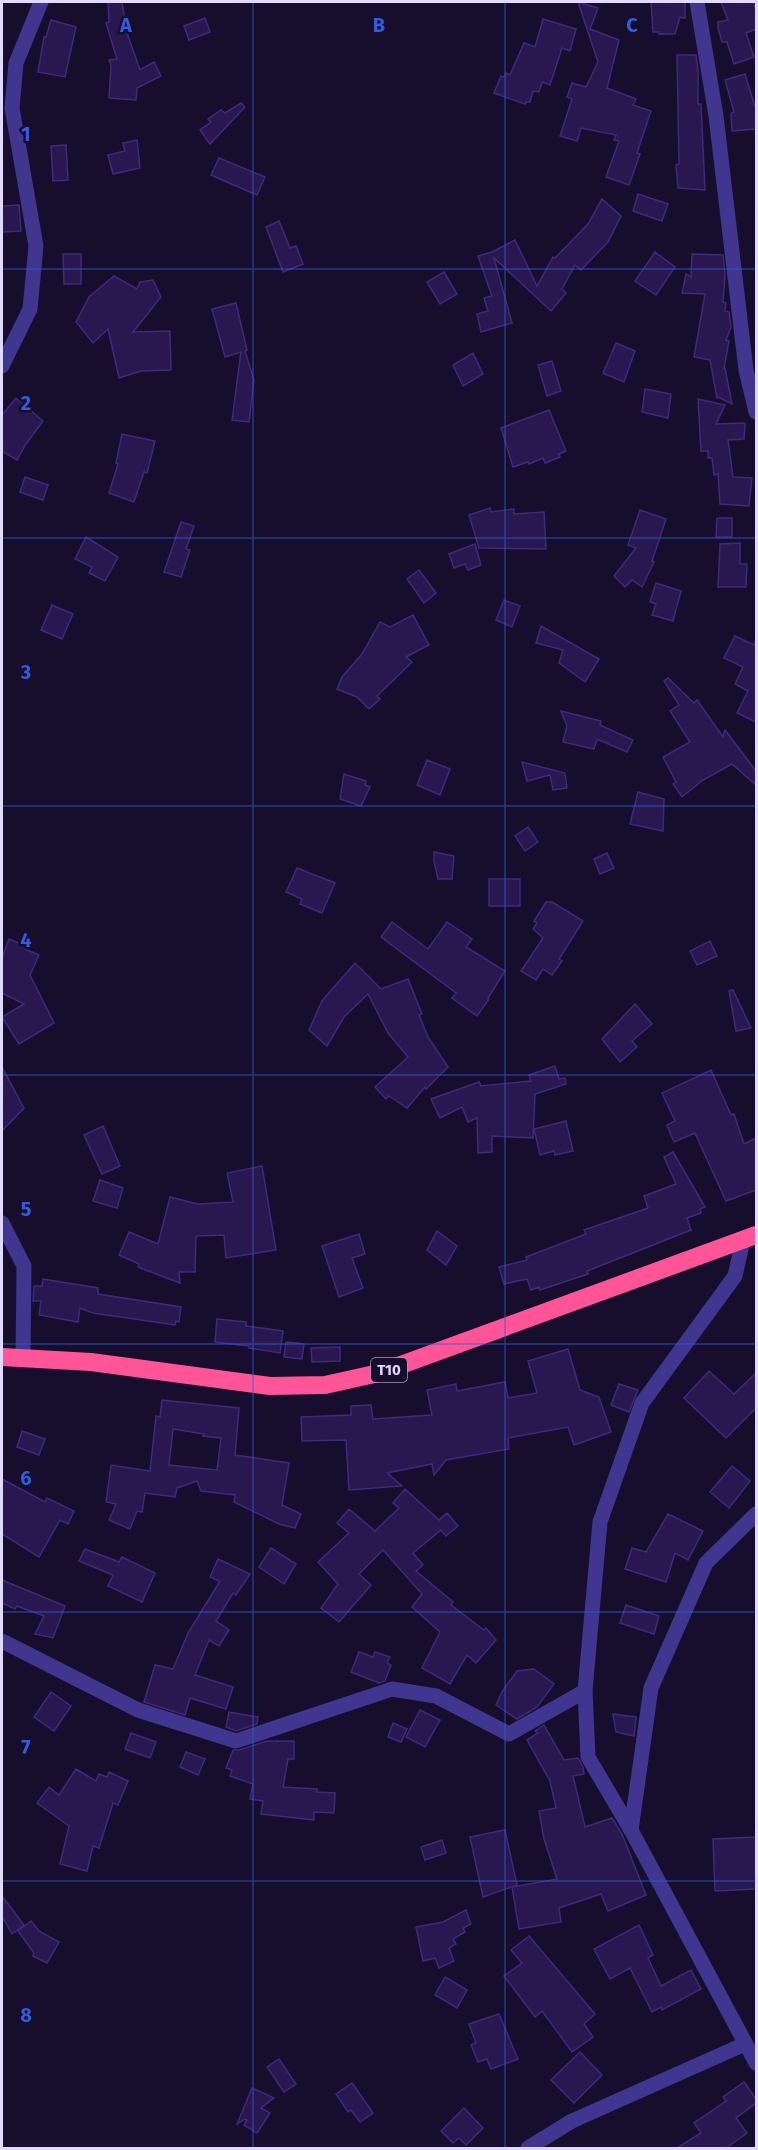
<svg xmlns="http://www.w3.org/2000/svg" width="758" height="2150" font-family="'Fira Sans',sans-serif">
  <rect width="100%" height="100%" fill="#160e2c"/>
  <g fill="#28184f" stroke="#40287d" stroke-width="1.5" fill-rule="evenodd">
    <path d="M108,2H122L127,33L140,70L154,62L161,76L137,88L136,100L109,98L111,66L109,60L117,59L106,23L109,22Z"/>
    <path d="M578,2L598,8L590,29L619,40L607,88L636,99L633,105L651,111L637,153L640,154L629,185L606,177L619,141L614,140L616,135L581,128L577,141L560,136L572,99L567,97L572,83L586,87L598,62Z"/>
    <path d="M651,2H685V18L680,17L675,34H659V32H653Z"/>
    <path d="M721,2H753L756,11V29L746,33L754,57L734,64L727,42H722L718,28V22L728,20Z"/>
    <path d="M205,18L210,32L189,40L184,26Z"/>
    <path d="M543,19L576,29L570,51L562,48L550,85L542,82L539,92L533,91L530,102H526L525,104L494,93L501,76L504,77L506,73L510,75L524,43L535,47Z"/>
    <path d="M51,20L76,27L65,77L38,72L44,37H46Z"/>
    <path d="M677,55H696L698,70V104H701L705,190L678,188L676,165L679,164Z"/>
    <path d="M745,74L756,110V129L732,131L731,113L734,112L725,80Z"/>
    <path d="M241,103L245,107L210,144L200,130L211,122L208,119L221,110L225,113Z"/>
    <path d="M137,140L140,168L113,174L108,155L125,151L123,143Z"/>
    <path d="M66,145L68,180L53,181L51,146Z"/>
    <path d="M219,158L265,177L257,195L211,175Z"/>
    <path d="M638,194L668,204L662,221L633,211Z"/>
    <path d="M602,199L621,216L608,242L581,270L575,265L562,289L566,293L551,311L494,258L512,323L481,332L477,314L488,311L484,298L492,296L478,256L492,252L515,240L537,286L553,257L555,258L588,224Z"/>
    <path d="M19,205L21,231L2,232V206Z"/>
    <path d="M279,221L290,248L296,246L303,264L283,272L266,227Z"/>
    <path d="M655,252L675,267L656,295L635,281Z"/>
    <path d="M63,254H81V284H64Z"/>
    <path d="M692,254L723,255L725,276L723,302L726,303L725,311L729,312L731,327L726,340L729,341L724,368H725L732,404L718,397L717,398L710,360L694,357L705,294L682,293L686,274L691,277Z"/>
    <path d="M444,272L457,294L440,304L427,282Z"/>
    <path d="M114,276L137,289L140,282L153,280L161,297L133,332L170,331L171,370L141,371L119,378L108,329L93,343L76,322L89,297Z"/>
    <path d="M236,303L247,350L245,351L254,380L249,422L232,420L241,352L225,357L212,309Z"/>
    <path d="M616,343L635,351L624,382L603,373Z"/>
    <path d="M473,353L483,374L463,386L453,365Z"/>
    <path d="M552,361L561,391L547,396L538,365Z"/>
    <path d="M645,389L671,394L668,418L642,412Z"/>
    <path d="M16,398L43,421L26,444L17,460L2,451V415Z"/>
    <path d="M698,399L725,405L716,424L745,423L744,439L728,440L733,477L752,478L749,506L720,504L718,474L714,475L712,458H708V451H701Z"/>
    <path d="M549,410L566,451L559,454L560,457L545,463L543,458L529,464L528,462L513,467L501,428Z"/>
    <path d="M122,434L155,441L147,473L144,472L134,502L109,493L118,464L116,463Z"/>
    <path d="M25,477L48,485L43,500L20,492Z"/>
    <path d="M490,508L491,512L514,509V514L544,512L546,549L479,548L469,515Z"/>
    <path d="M640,510L666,519L652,561L654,562L642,587L632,580L625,587L614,576L636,548L628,545Z"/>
    <path d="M717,518H732V537H716Z"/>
    <path d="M181,522L194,526L186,549L190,550L181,577L164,572Z"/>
    <path d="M86,537L118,557L105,581L89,573L92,567L75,559Z"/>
    <path d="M740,543V564H747L746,587H718L720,544Z"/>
    <path d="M475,544L481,565L468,570L465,564L454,568L449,554Z"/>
    <path d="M419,570L436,593L424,603L407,579Z"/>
    <path d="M656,583L681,591L673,621L652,615L656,604L650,602Z"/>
    <path d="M504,600L520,606L512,627L496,620Z"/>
    <path d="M52,605L73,614L62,639L41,630Z"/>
    <path d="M413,615L429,645L406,657L412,662L377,696L380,699L369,709L357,697L337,689L342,677L362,654L380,622L390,627Z"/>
    <path d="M541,626L599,659L585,682L559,663L563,650L536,643Z"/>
    <path d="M735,636L754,645L756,639V722L737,713L748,691L735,684L743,667L724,658Z"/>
    <path d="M668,678L694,703L697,700L723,737L725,730L756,771V785L732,764L703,780L682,797L673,784L676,782L663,757L690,742L670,711L679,705L664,681Z"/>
    <path d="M561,711L601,721L600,725L633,740L627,752L597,739L594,749L563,742L567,726Z"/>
    <path d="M427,760L450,769L440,795L417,785Z"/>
    <path d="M522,762L565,773L567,788L553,790L550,775L527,781Z"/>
    <path d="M344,774L366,781L365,785L370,787L361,806L340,799Z"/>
    <path d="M638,792L664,799L663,831L630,824Z"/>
    <path d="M528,827L538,842L525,851L515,836Z"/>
    <path d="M434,852L454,856L452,879H438L434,861Z"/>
    <path d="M607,853L614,868L600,874L594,859Z"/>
    <path d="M297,868L335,883L322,913L300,904L302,899L286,892Z"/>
    <rect x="489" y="879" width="31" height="27"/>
    <path d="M546,902H552L583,921L559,959L562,961L552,975L543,969L536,980L521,971L543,938L533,929L537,923L534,921Z"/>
    <path d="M392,922L428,949L447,922L472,939L466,947L505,971L488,998L489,999L477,1016L452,998L456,993L381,937Z"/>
    <path d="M9,939L26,946L25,949L39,955L30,975L54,1023L19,1044L2,1017L24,1004L2,993V958Z"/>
    <path d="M710,941L717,956L697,965L690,951Z"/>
    <path d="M355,963L381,989L408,979L422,1014L419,1015L428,1037L448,1067L426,1089L425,1087L407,1108L389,1096L386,1099L375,1087L408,1057L388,1033L368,994L344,1017L327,1046L309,1030L322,1001Z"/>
    <path d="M733,990L751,1028L736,1031L729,991Z"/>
    <path d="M635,1004L652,1024L632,1041L637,1047L620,1062L602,1039Z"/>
    <path d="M555,1066L559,1079L565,1078L566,1084L535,1094L533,1138L492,1136V1152L478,1153L477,1118L468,1122L462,1107L440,1118L431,1099L479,1082L481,1086L531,1081L529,1075Z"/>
    <path d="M2,1067L24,1108L2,1131Z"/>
    <path d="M711,1070L731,1115L734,1114L744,1144L756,1138V1190L726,1201L695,1133L674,1142L667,1125L675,1121L662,1093Z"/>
    <path d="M566,1121L573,1151L555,1155L554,1151L540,1155L534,1129Z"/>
    <path d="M103,1126L120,1166L102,1174L84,1135Z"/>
    <path d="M673,1152L705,1207L700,1209L701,1213L687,1218L691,1230L587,1271L588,1274L540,1290L539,1287L531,1290L527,1279L504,1284L499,1267L527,1260L526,1257L586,1234L584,1230L648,1208L644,1196L676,1184L664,1157Z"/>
    <path d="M262,1166L276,1250L226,1258L224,1235L196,1236L195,1272H179L180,1283L138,1267L139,1264L119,1255L129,1232L158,1244L170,1197L198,1204L233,1202L227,1173Z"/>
    <path d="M100,1180L123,1188L117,1208L93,1201Z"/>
    <path d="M437,1231L457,1246L446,1265L427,1250Z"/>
    <path d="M359,1234L365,1254L352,1258L363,1288L339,1297L322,1246Z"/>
    <path d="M43,1279L98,1288V1294L181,1307L179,1322L176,1321L175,1325L93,1313L80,1308L78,1322L39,1315L41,1301H33L34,1286H42Z"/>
    <path d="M217,1319L246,1322V1326L283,1331L280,1353L249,1348V1346L215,1342Z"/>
    <path d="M286,1342L304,1344L302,1359L284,1357Z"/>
    <path d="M340,1347V1361L312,1362L311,1348Z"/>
    <path d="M568,1349L580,1390L599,1397L611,1432L574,1445L568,1427L508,1438L509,1449L446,1460L434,1475L432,1464L387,1473L402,1486L349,1490L346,1440L302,1441L301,1417L351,1415V1406L371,1405L373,1419L432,1415L427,1390L456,1384L457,1391L505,1382L508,1398L537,1393L528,1361Z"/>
    <path d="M709,1371L734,1394L756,1373V1408L726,1438L684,1398Z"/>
    <path d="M619,1384L638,1390L629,1412L611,1405Z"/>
    <path d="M162,1400L239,1408L235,1455L289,1463L282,1505L301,1514L295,1528L279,1524L234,1502L235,1495L201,1491L197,1481L177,1488L175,1497L145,1493L142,1512L137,1511L130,1529L109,1520L116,1504L106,1502L111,1465L150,1471L156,1416L160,1417ZM173,1429L204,1434L203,1436L221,1438L217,1470L169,1465Z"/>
    <path d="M22,1431L45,1439L39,1455L17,1447Z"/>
    <path d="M732,1466L750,1481L729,1508L710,1492Z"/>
    <path d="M2,1479L45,1502L47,1498L74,1511L68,1524L60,1520L39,1557L2,1534Z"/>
    <path d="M405,1489L439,1520L447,1513L458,1526L446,1536L441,1530L413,1553L423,1565L416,1571L453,1602L451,1605L484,1630L486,1628L496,1640L476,1663L467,1655L450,1684L422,1668L440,1632L412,1607L422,1594L383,1550L359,1574L371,1585L339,1622L321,1608L338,1584L318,1562L349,1533L337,1523L349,1509L375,1531L399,1508L393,1503Z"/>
    <path d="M668,1514L703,1531L688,1560L675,1553L666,1582L625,1569L632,1548L646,1552Z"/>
    <path d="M271,1548L296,1564L284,1584L259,1567Z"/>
    <path d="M85,1549L119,1562L122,1557L155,1573L142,1602L108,1586L113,1575L79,1561Z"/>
    <path d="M218,1559L250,1574L236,1595L233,1593L216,1621L229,1630L219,1646L209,1640L195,1675L233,1687L226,1709L190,1698L185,1715L144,1702L155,1665L173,1669L188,1633L220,1581L210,1577Z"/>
    <path d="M2,1580L65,1606L53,1638L35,1634L44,1616L17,1606L15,1609L2,1603Z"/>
    <path d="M626,1605L659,1616L654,1634L620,1623Z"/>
    <path d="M359,1652L373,1657L375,1652L390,1657L387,1663L391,1665L385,1681L379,1683L351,1672Z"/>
    <path d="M534,1669L554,1684L537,1707L517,1719L496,1705L502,1692L517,1671Z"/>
    <path d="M51,1692L71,1706L54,1731L34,1717Z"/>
    <path d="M420,1710L440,1720L425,1747L406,1737Z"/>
    <path d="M229,1712L258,1717L257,1724L236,1731L226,1727Z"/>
    <path d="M613,1714L636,1717L634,1736L616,1732Z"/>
    <path d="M393,1723L407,1729L401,1742L388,1737Z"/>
    <path d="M544,1725L564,1760L578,1758L583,1767L584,1774L573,1776L585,1827L612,1818L622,1834L646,1895L608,1911L601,1894L559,1908L561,1922L519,1929L512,1887L557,1879L544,1839L539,1811L556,1808L550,1781L527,1740L538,1733L535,1731Z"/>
    <path d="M131,1733L156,1742L150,1758L125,1749Z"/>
    <path d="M267,1741H294V1759H288L283,1787L317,1789V1792L335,1793L334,1813L314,1812V1820L261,1814L263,1801L250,1799L253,1784L230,1776L232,1770L226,1768L233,1750H239Z"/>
    <path d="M186,1752L205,1759L198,1775L180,1767Z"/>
    <path d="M76,1769L96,1781L99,1774L107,1777L109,1772L128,1781L118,1805L113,1803L99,1848L93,1846L87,1871L60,1864L69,1826L37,1803L49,1787L59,1795Z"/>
    <path d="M505,1830L517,1885L483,1897L470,1837Z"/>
    <path d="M756,1837V1889L715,1891L713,1839Z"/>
    <path d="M442,1840L446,1853L425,1860L421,1847Z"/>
    <path d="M2,1896L24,1925L12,1934L2,1916Z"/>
    <path d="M466,1910L471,1924L463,1928L465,1932L453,1939L456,1944L449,1948L454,1961L439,1968L435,1958L423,1961L416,1927L443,1922Z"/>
    <path d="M31,1921L39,1931L59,1942L47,1963L33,1956L34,1953L18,1931Z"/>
    <path d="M639,1925L653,1955L648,1958L661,1986L691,1970L701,1989L662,2010L661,2007L652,2012L630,1968L610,1979L594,1949Z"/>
    <path d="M529,1936L595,2014L584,2024L593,2037L572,2052L542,2011L535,2017L504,1976L522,1963L511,1950Z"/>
    <path d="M445,1977L467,1990L457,2008L435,1995Z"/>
    <path d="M499,2014L518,2059L491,2069L487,2059L478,2062L471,2045L476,2043L469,2024Z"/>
    <path d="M580,2052L602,2075L574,2103L551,2080Z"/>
    <path d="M279,2059L296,2084L284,2092L267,2067Z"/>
    <path d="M744,2082L756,2099V2103L736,2118L747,2133L726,2148H677L701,2133L694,2123L726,2101L723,2097Z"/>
    <path d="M352,2083L373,2113L360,2122L351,2110L348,2112L336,2094Z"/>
    <path d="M252,2088L274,2098L261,2108L270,2113L257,2133L244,2125L247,2120L245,2119L237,2124Z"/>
    <path d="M464,2108L483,2128L466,2145L459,2138L453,2143L441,2131Z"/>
  </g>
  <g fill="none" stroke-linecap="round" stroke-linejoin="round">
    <g stroke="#40358f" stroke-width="15">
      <path d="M697,2L716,116L746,370L756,412"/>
      <path d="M2,366L30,309L36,246L12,108L16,63L41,2"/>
      <path d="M2,1223L24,1266L23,1358"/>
      <path d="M743,1240L735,1276L642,1403L600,1522L585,1691L588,1757L631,1830L756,2063"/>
      <path d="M2,1641L138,1710L236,1741L392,1689L436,1696L509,1734L585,1691"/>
      <path d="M631,1830L651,1688L706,1563L756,1514"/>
      <path d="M528,2148L572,2121L745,2044"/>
    </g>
    <path stroke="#ff5497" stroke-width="18" d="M2,1357L91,1362L270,1386L325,1385L379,1373L756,1235"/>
  </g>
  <path fill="none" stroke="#315cdc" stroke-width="1.5" stroke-opacity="0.55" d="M253,2V2148M505,2V2148M2,269H756M2,538H756M2,806H756M2,1075H756M2,1344H756M2,1612H756M2,1881H756"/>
  <g text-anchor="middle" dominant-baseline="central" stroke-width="5" stroke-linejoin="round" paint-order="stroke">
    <rect fill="#160e2c" stroke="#a49cc0" stroke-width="1.5" x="371" y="1358" width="36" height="24" rx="4.5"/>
    <g font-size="15" font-weight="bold" fill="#e1d9ff">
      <text x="389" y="1370">T10</text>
    </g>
  </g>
  <g font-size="20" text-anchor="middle" font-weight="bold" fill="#315cdc" stroke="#160e2c" stroke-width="5" stroke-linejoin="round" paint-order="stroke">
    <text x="126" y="32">A</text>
    <text x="379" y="32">B</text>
    <text x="632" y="32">C</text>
    <text x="26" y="141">1</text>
    <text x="26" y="410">2</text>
    <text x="26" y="679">3</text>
    <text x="26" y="947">4</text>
    <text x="26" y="1216">5</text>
    <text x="26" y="1485">6</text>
    <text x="26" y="1754">7</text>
    <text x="26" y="2022">8</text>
  </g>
  <rect width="758" height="2150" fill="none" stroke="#e1d9ff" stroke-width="6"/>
</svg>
